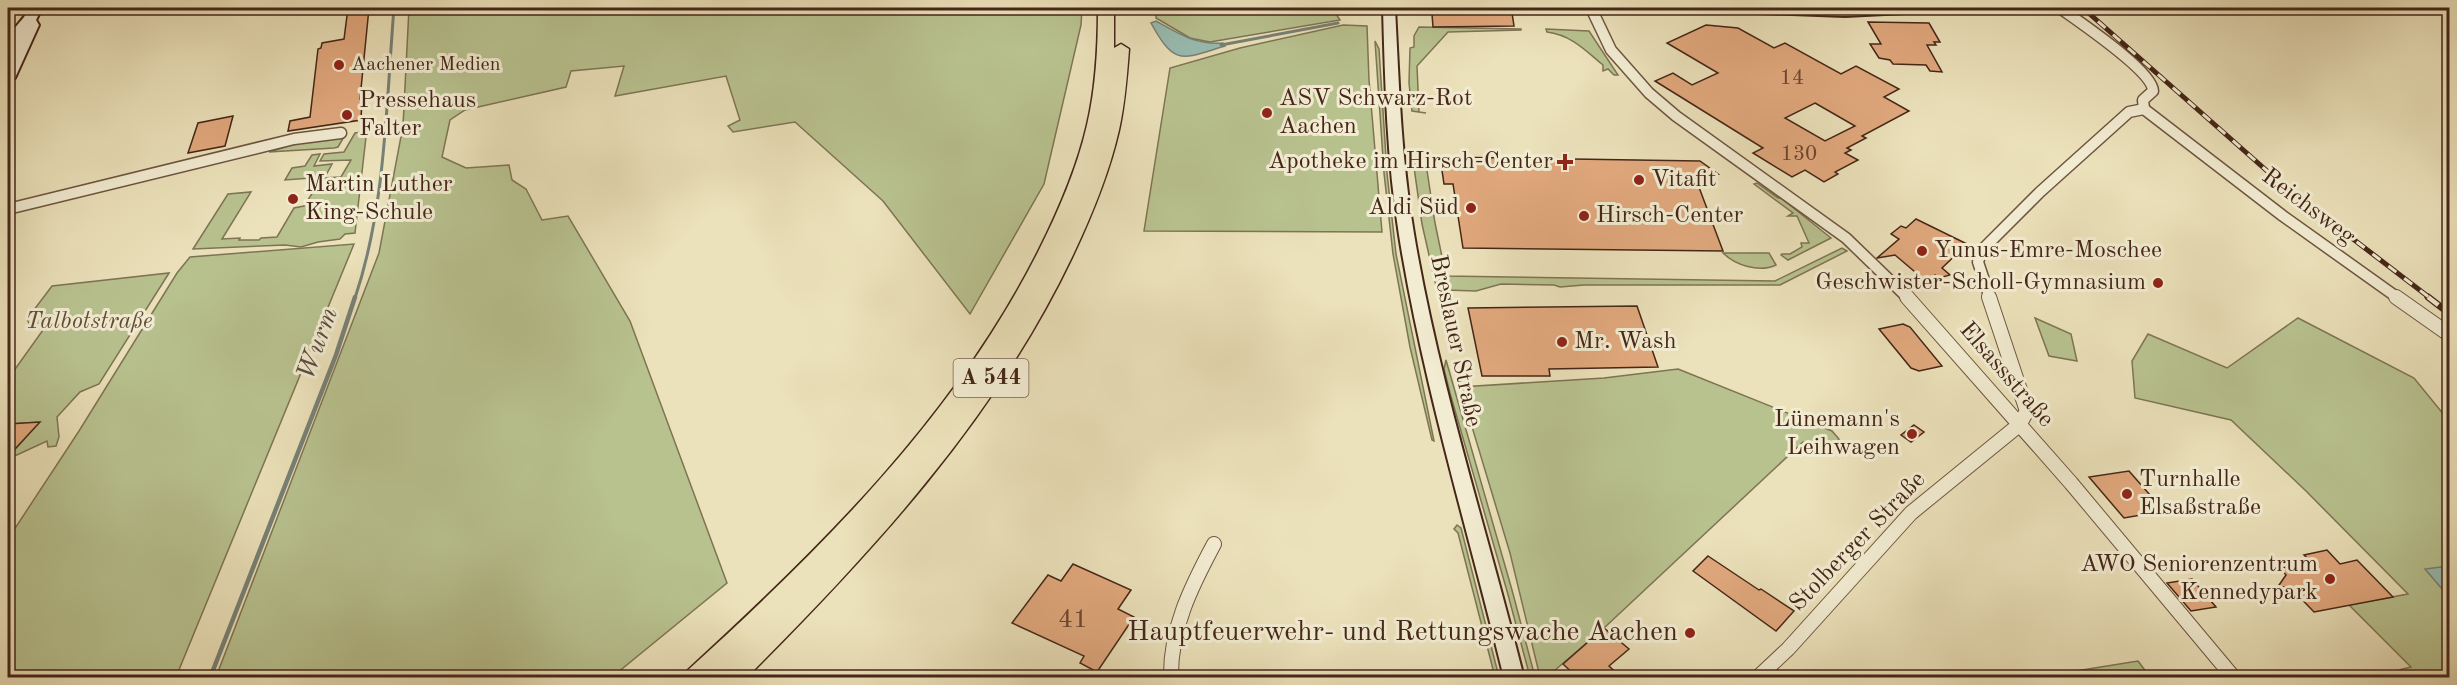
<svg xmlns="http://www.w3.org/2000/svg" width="2457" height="685" font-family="'Old Standard TT',serif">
  <rect width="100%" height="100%" fill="#ebe1ba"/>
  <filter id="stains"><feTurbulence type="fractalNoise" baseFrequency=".00333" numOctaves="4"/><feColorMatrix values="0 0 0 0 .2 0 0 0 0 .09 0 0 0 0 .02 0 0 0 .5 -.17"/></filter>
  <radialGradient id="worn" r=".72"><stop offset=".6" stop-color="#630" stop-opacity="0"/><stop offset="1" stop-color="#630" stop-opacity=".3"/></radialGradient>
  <g fill="#b8c28f" stroke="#7e7454" stroke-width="1.5">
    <path d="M409,8H1082L1081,25L1044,184L970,314L883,201L795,122L733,132L728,126L740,120L726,76L615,96L624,66L571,71L566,87L465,110L450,120L442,157L466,168L509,165L512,180L526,189L542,220L568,216L630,321L727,583L612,677H216L379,253L403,126Z"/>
    <path d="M1156,8H1332L1340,20L1210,42L1190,38L1156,18Z"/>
    <path d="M1343,25L1367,26L1369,80L1382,232L1144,231L1170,68L1240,48Z"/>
    <path d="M1419,27L1521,29V30L1448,32L1417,66L1419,112L1426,113L1412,111L1409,83L1410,48L1414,47V36Z"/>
    <path d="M1546,29L1589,31L1618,75H1614L1608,69L1603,71V65C1587,52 1572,35 1547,32Z"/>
    <path d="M1375,41L1379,49L1387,173L1396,254L1434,441L1432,440L1410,347L1393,254L1384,173Z"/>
    <path d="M363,132L366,137L355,233L345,234L340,239L318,242L301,247L285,245L193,249L228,194L251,192L222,239L240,238L239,240H259L261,238L277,237L294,208L304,206L322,178L341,177L351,160L320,161L324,154L344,152L355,133Z"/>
    <path d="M345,135L338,147L334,148L269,152L311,139Z"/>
    <path d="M320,154L314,166L332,164L325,177L285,180L292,168L305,166L312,155Z"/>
    <path d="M1413,160H1422L1426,164L1435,223L1446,276L1775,281L1842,248L1847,251L1780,285H1584L1560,287L1554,285L1501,284L1476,291L1445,290L1436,286L1422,224Z"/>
    <path d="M1757,183L1778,198H1781L1831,238L1788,260L1781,255L1782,254H1790L1802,247L1801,243H1809L1797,216H1788L1793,213L1754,184Z"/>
    <path d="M354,244L176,677H8V539L79,431L177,273L190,257Z"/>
    <path d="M1723,253H1769L1776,265C1759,273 1735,265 1723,253Z"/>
    <path d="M169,273L99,384L80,392L57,417L59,437L56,446L48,447L47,441L8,459V452L15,449L39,422L8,424V379L48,323H29L27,319L52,286Z"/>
    <path d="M2035,318L2071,334L2077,361L2049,356Z"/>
    <path d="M2298,318L2414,378L2449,421V677H2402L2395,671L2411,667L2349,605L2408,594L2306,491L2231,420L2135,398L2132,361L2148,334L2227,368Z"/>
    <path d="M1446,360L1512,590L1535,677H1530L1507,591L1450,393L1444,369Z"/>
    <path d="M1678,369L1832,431L1839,439L1837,442H1803L1604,628L1547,677H1540L1510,553L1460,387L1604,378Z"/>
    <path d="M1457,525L1461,528L1499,677H1495L1458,533L1454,529Z"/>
    <path d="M2138,661L2150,677H2038Z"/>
  </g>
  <g fill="#98bdb3" stroke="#778175" stroke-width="1.5">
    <path d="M1156,21C1179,34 1196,45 1223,43L1225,46C1182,59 1175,67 1151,23Z"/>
    <path d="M2449,566H2450L2449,597L2425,569Z"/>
  </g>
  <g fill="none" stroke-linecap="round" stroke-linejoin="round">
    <g stroke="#778175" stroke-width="3">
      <path d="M1221,45L1338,23"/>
      <path d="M355,298C386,206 386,104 394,8"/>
    </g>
    <path stroke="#778175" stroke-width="4.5" d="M210,678L336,355L355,297"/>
  </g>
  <g fill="#e1a87d" stroke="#452618" stroke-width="1.5" fill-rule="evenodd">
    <path d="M348,8H369L360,99H362L361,120L288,131L290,121L310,117L318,49L321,48L322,43L344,39Z"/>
    <path d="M1435,8H1480L1481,11L1512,13L1514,26L1433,27L1432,14H1436Z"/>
    <path d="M1868,22L1929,23L1940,42H1934L1936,45H1927L1942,72L1930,71L1926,65L1893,64L1890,60L1879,58L1870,44H1881Z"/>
    <path d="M1706,25L1738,28L1774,48L1785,43L1841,74L1856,66L1899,89L1884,97L1909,111L1862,136L1866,138L1847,148L1851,150L1845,153L1858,160L1835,172L1838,174L1824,182L1805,170L1792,177L1753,153L1763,148L1655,81L1673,73L1692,85L1718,73L1667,43ZM1815,103L1855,126L1825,141L1785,118Z"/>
    <path d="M233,116L225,146L188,153L198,123Z"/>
    <path d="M1440,157L1700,161L1718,174H1694L1723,251L1463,248L1453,184H1444Z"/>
    <path d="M1916,219L1967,244L1942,268L1950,275L1939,278L1935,275L1928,283L1895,255L1877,258L1899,239L1891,234L1901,226L1906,228Z"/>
    <path d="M1637,306L1658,367L1549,369L1550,376H1482L1468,308Z"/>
    <path d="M1903,324L1910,327L1942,366L1919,371L1911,368L1879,329Z"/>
    <path d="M40,422L15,449L8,452V424Z"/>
    <path d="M1914,425L1924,432L1911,442L1901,435Z"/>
    <path d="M2129,471L2164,511L2124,518L2089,477Z"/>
    <path d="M2327,550L2340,564L2357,560L2393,597L2314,612L2289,586L2277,588L2286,575L2280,568L2312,563L2304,555Z"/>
    <path d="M1708,556L1759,590L1761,589L1794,611L1776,631L1693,571Z"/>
    <path d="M1073,564L1131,590L1118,609L1134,617L1097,672L1080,663L1084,656L1012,623L1048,575L1061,581Z"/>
    <path d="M2192,579L2216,607L2191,611L2167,583Z"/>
    <path d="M1604,628L1629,649L1609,666L1622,678H1578L1563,664Z"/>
  </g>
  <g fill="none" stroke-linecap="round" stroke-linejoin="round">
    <g stroke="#6e5540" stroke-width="13">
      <g id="street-far1">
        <path d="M1591,8L1611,50L1649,93L1676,116L1846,238L1908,298"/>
        <path d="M2060,8C2078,21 2153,71 2153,91L2143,100L2144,109"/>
        <path d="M2144,109L2283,216L2398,298"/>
        <path d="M8,209L294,139L341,133"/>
        <path d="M1990,298L1978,262L1982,250L2040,192L2129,112L2144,109"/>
      </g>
    </g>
    <g stroke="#6e5540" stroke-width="16">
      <g id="street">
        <path d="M1907,297L2071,483L2234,678"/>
        <path d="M2396,297L2450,335"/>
        <path d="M1171,678C1170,629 1191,587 1214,544"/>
        <path d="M1757,678L1788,649L1911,513L2019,425L2027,411L1989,297"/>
      </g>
    </g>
    <g stroke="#452618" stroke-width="4">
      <g id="secondary">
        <path d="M30,8H42L36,20L39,25L15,78L8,82V65L14,52L8,55C8,26 18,29 30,8Z"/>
        <path d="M1383,8H1395C1399,83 1401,159 1414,234C1439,384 1487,530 1524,678H1504C1468,530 1423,385 1399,235C1387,160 1385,84 1383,8Z"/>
        <path d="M1728,8H1931L1925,12L1845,16L1734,12Z"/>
      </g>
    </g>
    <g stroke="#452618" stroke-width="3">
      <path id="highway" d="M1098,8H1114V48L1121,44L1129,49C1127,76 1125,103 1119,130C1109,174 1091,217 1072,257C995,419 872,552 746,678H684L688,670C823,547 955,416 1038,252C1058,212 1077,169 1087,125C1096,87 1098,47 1098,8Z"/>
    </g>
    <use href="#street-far1" stroke="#f2ecd2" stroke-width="10"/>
    <use href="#street" stroke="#f2ecd2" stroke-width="14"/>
    <use href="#secondary" fill="#f2ecd2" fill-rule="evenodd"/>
    <use href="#highway" fill="#ebe1ba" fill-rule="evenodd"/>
    <g stroke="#452618" stroke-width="5">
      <path id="rail-far1" d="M2083,8L2284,186L2430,298"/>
    </g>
    <g stroke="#452618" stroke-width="7">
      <path id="rail" d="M2428,297L2450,314"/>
    </g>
    <use href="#rail-far1" stroke="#f2ecd2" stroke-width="3" stroke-dasharray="10" stroke-linecap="butt"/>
    <use href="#rail" stroke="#f2ecd2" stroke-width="4.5" stroke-dasharray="13" stroke-linecap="butt"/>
  </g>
  <g fill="#8f2418" stroke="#f2ecd2" stroke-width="2">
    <circle cx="339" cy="65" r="6"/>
    <circle cx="1267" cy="113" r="6"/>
    <circle cx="347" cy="115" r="6"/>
    <path d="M1562 153h6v6h6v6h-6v6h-6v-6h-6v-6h6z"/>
    <circle cx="1639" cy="180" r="6"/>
    <circle cx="293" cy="199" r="6"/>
    <circle cx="1471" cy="208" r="6"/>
    <circle cx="1584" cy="216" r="6"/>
    <circle cx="1922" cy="251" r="6"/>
    <circle cx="2158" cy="283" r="6"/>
    <circle cx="1562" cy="342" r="6"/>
    <circle cx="1912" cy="434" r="6"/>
    <circle cx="2127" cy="494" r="6"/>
    <circle cx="2330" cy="579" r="6"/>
    <circle cx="1690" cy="633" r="6"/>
  </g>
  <g text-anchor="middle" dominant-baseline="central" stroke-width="6" stroke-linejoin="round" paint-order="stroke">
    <g font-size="20" fill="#452618" stroke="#f2ecd2" text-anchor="start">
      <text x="351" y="65">Aachener Medien</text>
    </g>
    <g font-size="21" fill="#6c4631">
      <text x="1792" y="78">14</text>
      <text x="1799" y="154">130</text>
    </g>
    <rect fill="#f2ecd2" stroke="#796150" stroke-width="1.5" x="953.5" y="359" width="75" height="38" rx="4.5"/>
    <g font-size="22" font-weight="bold" fill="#452618">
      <text x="991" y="378">A 544</text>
    </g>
    <g font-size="24" fill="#452618" stroke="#f2ecd2" text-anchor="start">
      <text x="1279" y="99">ASV Schwarz-Rot<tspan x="1279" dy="28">Aachen</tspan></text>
      <text x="359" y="101">Pressehaus<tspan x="359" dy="28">Falter</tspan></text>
      <text x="1553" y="162" text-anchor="end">Apotheke im Hirsch-Center</text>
      <text x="1651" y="180">Vitafit</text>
      <text x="305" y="185">Martin Luther<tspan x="305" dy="28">King-Schule</tspan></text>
      <text x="1459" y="208" text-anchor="end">Aldi Süd</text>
      <text x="1596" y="216">Hirsch-Center</text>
      <text x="1934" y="251">Yunus-Emre-Moschee</text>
      <text x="2146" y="283" text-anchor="end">Geschwister-Scholl-Gymnasium</text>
      <text x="1574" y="342">Mr. Wash</text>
      <text x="1900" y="420" text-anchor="end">Lünemann's<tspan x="1900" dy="28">Leihwagen</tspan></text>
      <text x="2139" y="480">Turnhalle<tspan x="2139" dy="28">Elsaßstraße</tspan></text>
      <text x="2318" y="565" text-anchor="end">AWO Seniorenzentrum<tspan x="2318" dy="28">Kennedypark</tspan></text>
    </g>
    <g font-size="24" fill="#452618" stroke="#f2ecd2">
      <text transform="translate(2308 207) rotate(37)">Reichsweg</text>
      <text transform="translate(1455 341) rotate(78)">Breslauer Straße</text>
      <text transform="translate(2006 375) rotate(49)">Elsassstraße</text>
      <text transform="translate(1858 542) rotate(-46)">Stolberger Straße</text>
    </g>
    <g font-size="24" font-style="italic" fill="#624d36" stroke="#f2ecd2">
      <text x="89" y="322">Talbotstraße</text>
    </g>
    <g font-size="26" font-style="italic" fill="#5a4c3f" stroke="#f2ecd2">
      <text transform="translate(318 344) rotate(-70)">Wurm</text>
    </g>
    <g font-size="26" fill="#6c4631">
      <text x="1073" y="620">41</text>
    </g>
    <g font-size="28" fill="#452618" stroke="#f2ecd2" text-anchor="end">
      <text x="1678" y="633">Hauptfeuerwehr- und Rettungswache Aachen</text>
    </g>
  </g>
  <rect width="2457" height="685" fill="none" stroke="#ebe1ba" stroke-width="30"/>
  <rect x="9" y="9" width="2439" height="667" fill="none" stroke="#452618" stroke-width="3"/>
  <rect x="15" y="15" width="2427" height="655" fill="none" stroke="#452618" stroke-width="1.5"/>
  <rect width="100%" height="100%" filter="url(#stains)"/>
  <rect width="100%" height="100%" fill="url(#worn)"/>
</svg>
